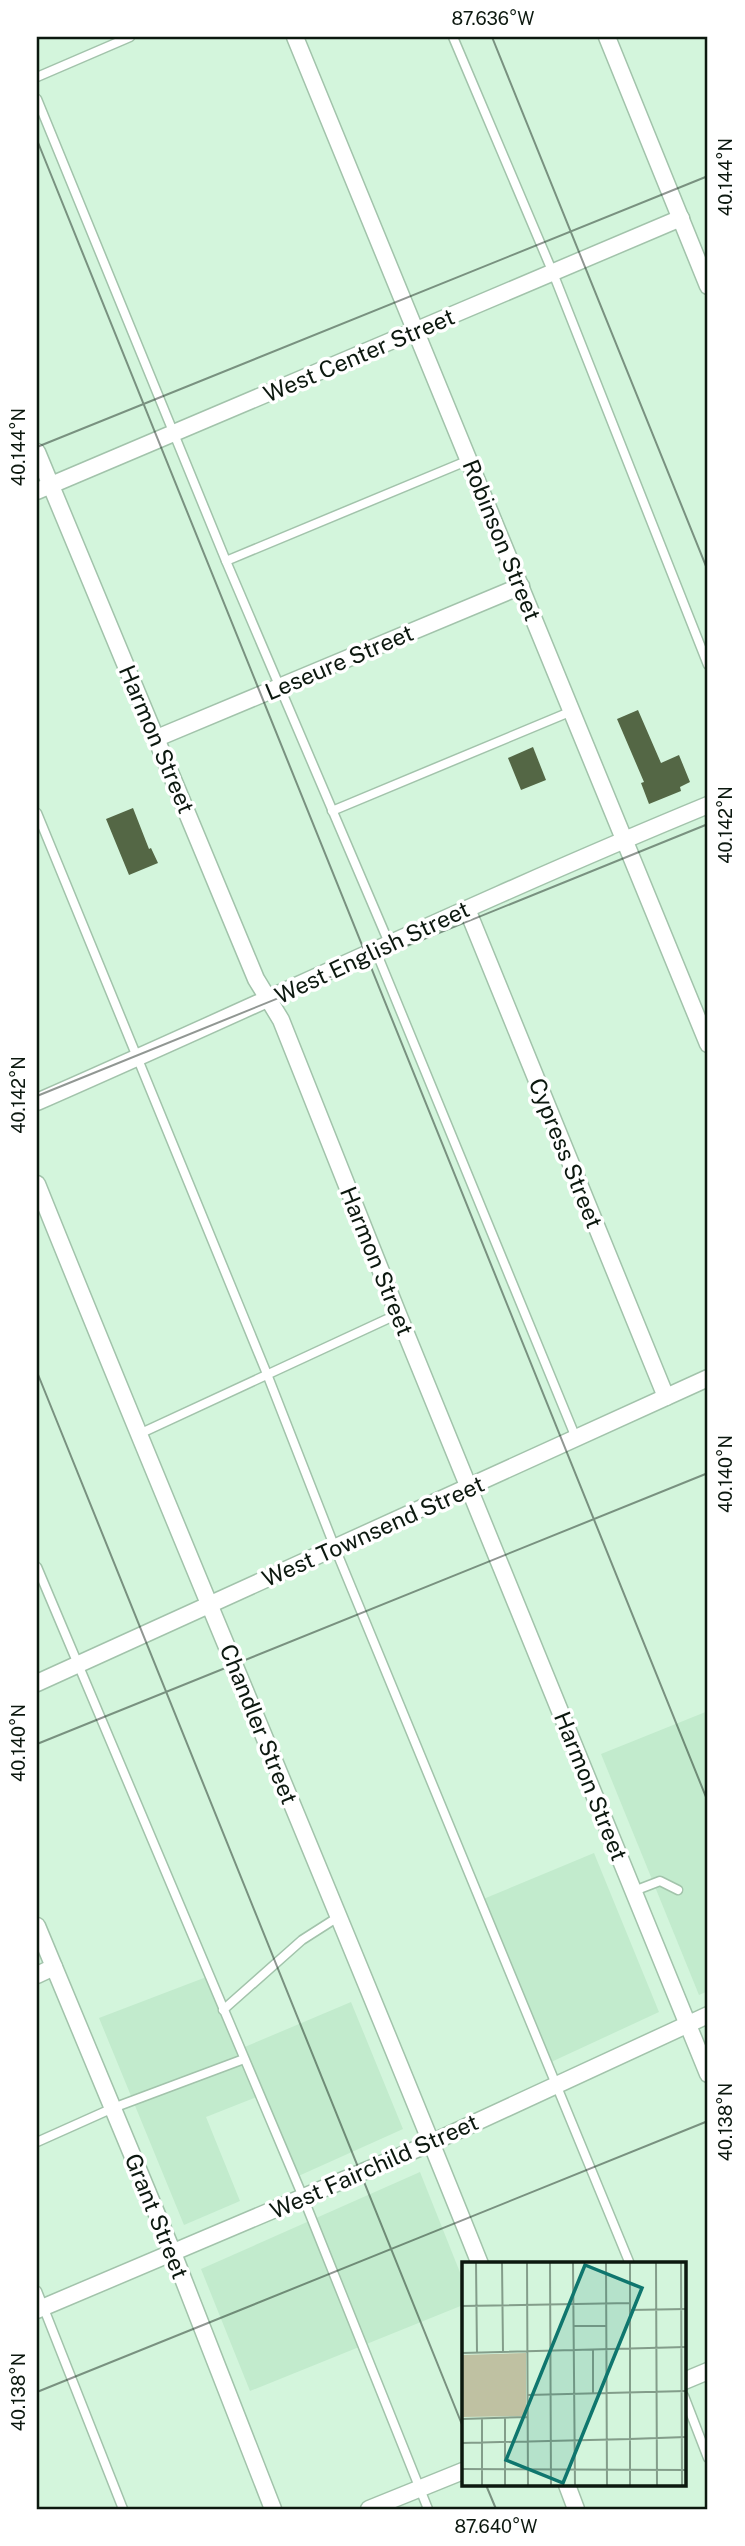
<svg xmlns="http://www.w3.org/2000/svg" width="745" height="2546" font-family="'Public Sans',sans-serif">
  <rect width="100%" height="100%" fill="#d3f5dc"/>
  <g fill="#c2ebcd">
    <path d="M708,1711V1991L699,1995L601,1754Z"/>
    <path d="M594,1853L659,2012L549,2063L481,1900Z"/>
    <path d="M209,1976L240,2049L351,2002L403,2129L294,2178L259,2096L206,2117L240,2201L184,2225L99,2018Z"/>
    <path d="M420,2172L463,2280V2305L250,2391L201,2269Z"/>
  </g>
  <g fill="#546745">
    <path d="M638,710L661,763L679,755L690,782L680,787L681,791L649,804L641,783L644,782L617,719Z"/>
    <path d="M533,747L546,780L521,790L508,758Z"/>
    <path d="M133,808L149,849L151,848L158,863L129,875L106,819Z"/>
  </g>
  <g fill="none" stroke-linecap="round" stroke-linejoin="round">
    <g stroke="#a2c3ab" stroke-width="11">
      <g id="lane">
        <path d="M453,37L553,273L708,665"/>
        <path d="M37,77L130,37"/>
        <path d="M37,99L226,561L389,943"/>
        <path d="M226,561L469,460"/>
        <path d="M332,811L572,711"/>
        <path d="M37,813L267,1374L335,1548L630,2264"/>
        <path d="M375,949L576,1438"/>
        <path d="M137,1435L398,1314"/>
        <path d="M37,1567L303,2197L428,2509"/>
        <path d="M634,1891L660,1881L678,1890"/>
        <path d="M223,2010L302,1940L338,1917"/>
        <path d="M37,2142L113,2108L244,2059"/>
        <path d="M37,2291L123,2509"/>
        <path d="M684,2396L708,2458"/>
      </g>
    </g>
    <g stroke="#a2c3ab" stroke-width="19">
      <g id="street">
        <path d="M295,37L708,1044"/>
        <path d="M607,37L708,286"/>
        <path d="M37,452L256,979L281,1020L398,1314L708,2074"/>
        <path d="M37,491L681,218"/>
        <path d="M157,738L521,586"/>
        <path d="M467,909L666,1397"/>
        <path d="M37,1102C261,1004 482,898 708,805"/>
        <path d="M37,1184C182,1545 336,1903 480,2264"/>
        <path d="M37,1683L708,1378"/>
        <path d="M37,1926L173,2253L273,2509"/>
        <path d="M37,1975L54,1967"/>
        <path d="M37,2310L431,2143L708,2015"/>
        <path d="M684,2381L708,2371"/>
        <path d="M567,2485L576,2509"/>
        <path d="M369,2509L463,2471"/>
      </g>
    </g>
    <use href="#lane" stroke="#fff" stroke-width="8"/>
    <use href="#street" stroke="#fff" stroke-width="16"/>
  </g>
  <path fill="none" stroke="#0c180f" stroke-width="2" stroke-opacity="0.45" d="M492,37L708,571M37,140L708,1802M37,447L708,176M37,1096L708,824M37,1372L463,2427M37,1744L708,1473M37,2392L708,2121M486,2485L496,2509"/>
  <g text-anchor="middle" dominant-baseline="central" stroke-width="7" stroke-linejoin="round" paint-order="stroke">
    <g font-size="23" fill="#0c180f" stroke="#fff">
      <text transform="translate(359 355) rotate(-23)">West Center Street</text>
      <text transform="translate(502 540) rotate(68)">Robinson Street</text>
      <text transform="translate(339 662) rotate(-23)">Leseure Street</text>
      <text transform="translate(157 739) rotate(67)">Harmon Street</text>
      <text transform="translate(372 952) rotate(-25)">West English Street</text>
      <text transform="translate(566 1153) rotate(68)">Cypress Street</text>
      <text transform="translate(377 1261) rotate(68)">Harmon Street</text>
      <text transform="translate(373 1531) rotate(-24)">West Townsend Street</text>
      <text transform="translate(259 1724) rotate(68)">Chandler Street</text>
      <text transform="translate(591 1786) rotate(68)">Harmon Street</text>
      <text transform="translate(374 2166) rotate(-24)">West Fairchild Street</text>
      <text transform="translate(157 2216) rotate(68)">Grant Street</text>
    </g>
  </g>
  <g transform="translate(462 2262)">
    <rect width="224" height="224" fill="#d3f5dc"/>
    <path d="M64,91V154L0,155V93Z" fill="#bfc1a2"/>
    <path fill="none" stroke="#839d8a" stroke-width="2" d="M14,0L15,91M40,0L41,90M65,0L66,224M88,0L89,224M111,0L113,224M144,0L145,224M194,0L195,224M219,0L220,224M0,44L168,41M168,48L224,47M112,64H145M131,87V131M0,91L224,85M66,133L224,129M43,156V224M0,157L66,155M0,181L168,177V0M0,207L224,208M20,224V156M168,224V177L224,175"/>
    <path fill="#0f766e" fill-opacity="0.15" stroke="#0f766e" stroke-width="3.5" d="M123,3L180,26L101,221L44,198Z"/>
    <rect width="224" height="224" fill="none" stroke="#0c180f" stroke-width="3.5"/>
  </g>
  <rect width="745" height="2546" fill="none" stroke="#ffffff" stroke-width="77"/>
  <rect x="38" y="38" width="668" height="2470" fill="none" stroke="#0c180f" stroke-width="2.5"/>
  <g font-size="18" text-anchor="middle" fill="#0c180f">
    <text x="493" y="25">87.636°W</text>
    <text transform="translate(726 177) rotate(-90)" y="6">40.144°N</text>
    <text transform="translate(19 447) rotate(-90)" y="6">40.144°N</text>
    <text transform="translate(726 825) rotate(-90)" y="6">40.142°N</text>
    <text transform="translate(19 1095) rotate(-90)" y="6">40.142°N</text>
    <text transform="translate(726 1474) rotate(-90)" y="6">40.140°N</text>
    <text transform="translate(19 1743) rotate(-90)" y="6">40.140°N</text>
    <text transform="translate(726 2122) rotate(-90)" y="6">40.138°N</text>
    <text transform="translate(19 2392) rotate(-90)" y="6">40.138°N</text>
    <text x="496" y="2533">87.640°W</text>
  </g>
</svg>
